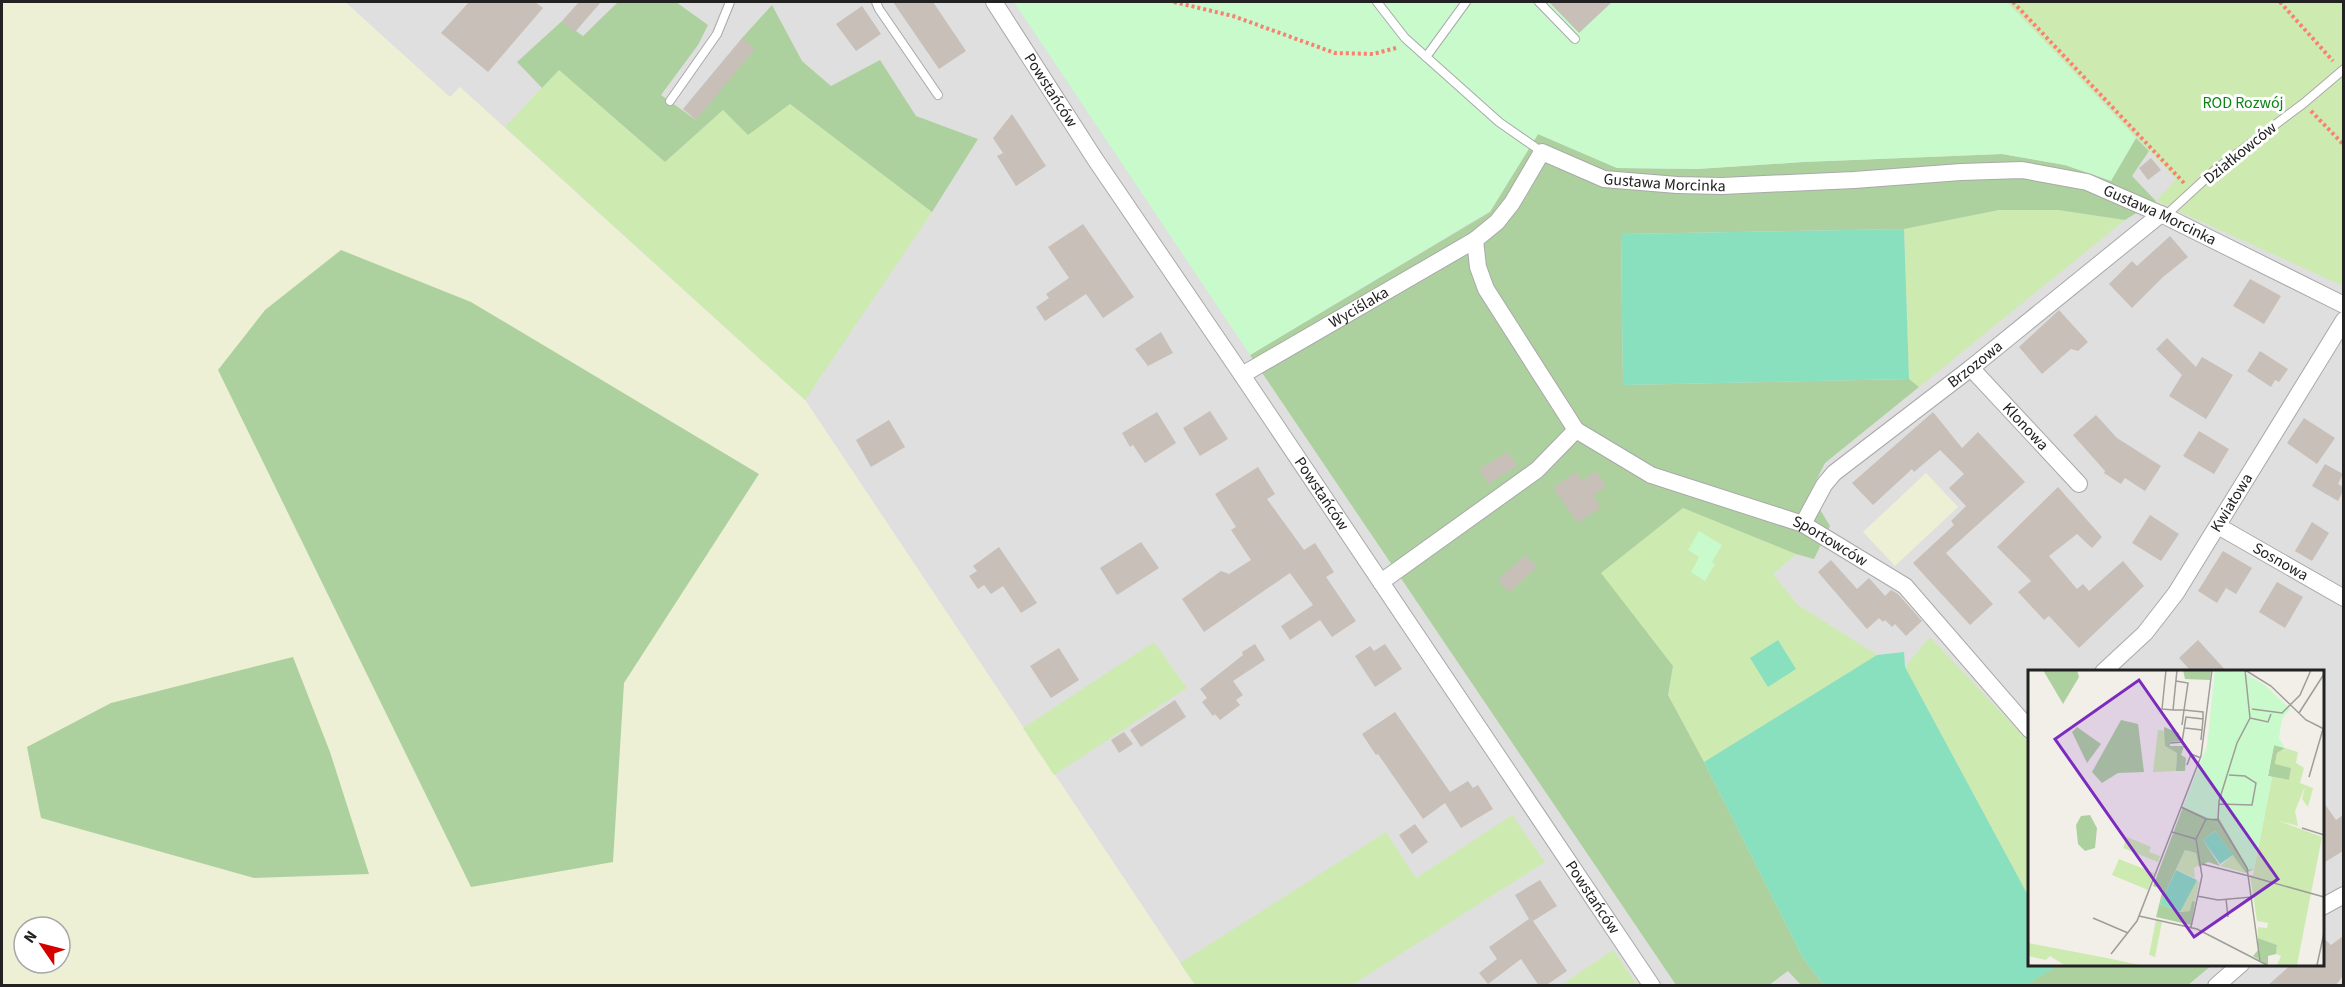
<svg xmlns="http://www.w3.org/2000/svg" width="2345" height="987" font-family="'Source Sans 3',sans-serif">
  <rect width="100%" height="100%" fill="#f2efe9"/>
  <path fill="#e0dfdf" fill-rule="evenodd" d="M345,2H2343V985H1195L805,400L450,98ZM2030,672H2322V964H2030Z"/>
  <g fill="#eef0d5" fill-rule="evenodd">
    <path d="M2,2H345L450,97L460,87L805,400L1195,985L2,986ZM24,927H60V963H24Z"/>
    <path d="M1926,473L1958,507L1895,566L1863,532Z"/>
  </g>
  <g fill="#cdebb0">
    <path d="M2007,2H2343V286L2156,201L2176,179Z"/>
    <path d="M559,70L665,162L723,110L748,134L790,104L932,212L805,400L505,127Z"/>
    <path d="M1999,210H2058L2125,220L1919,387L1909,379L1904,229Z"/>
    <path d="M1683,508L1796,554L1773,574L1798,605L1877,655L1704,762L1668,695L1673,666L1600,573Z"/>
    <path d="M1930,637L2030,743V899L1905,667Z"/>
    <path d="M1154,642L1187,688L1054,775L1023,728Z"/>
    <path d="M1512,815L1545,862L1352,985H1195L1180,963L1386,832L1416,878Z"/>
    <path d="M1613,950L1637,985H1561Z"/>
  </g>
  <g fill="#add19e">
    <path d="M618,2H676L708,25L698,45L661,95L696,120L742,38L772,5L802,61L831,86L880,60L916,116L978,139L932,212L790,104L748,135L723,110L665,162L559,70L542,88L517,62L562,21L583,36Z"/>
    <path d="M1538,134L1617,168L1697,169L1803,162L2002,154L2065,165L2111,180L2136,138L2149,151L2132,176L2156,201L2125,220L2058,210H1999L1904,229L1621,234L1623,385L1909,379L1919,387L1825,463L1810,493L1830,526L1814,559L1796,554L1683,508L1601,573L1673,666L1668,695L1704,762L1803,958L1824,985H1801L1788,971L1769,985H1676L1250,355L1490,212Z"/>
    <path d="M341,250L471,302L759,474L624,683L613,862L471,887L218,370L265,310Z"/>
    <path d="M293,657L330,752L369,874L254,878L41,818L27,747L111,703Z"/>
    <path d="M2059,964H2212V965L2188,985H2026Z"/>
  </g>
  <g fill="#c8facc">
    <path d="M1014,2H2007L2136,138L2111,181L2065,165L2002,154L1803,162L1697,169L1617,168L1538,134L1490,211L1250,355Z"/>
    <path d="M1699,531L1722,545L1712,562L1715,564L1705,581L1691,572L1699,557L1688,550Z"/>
  </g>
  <g fill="#88e0be">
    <path d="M1904,229L1909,379L1623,385L1621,234Z"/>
    <path d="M1778,640L1796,669L1768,687L1750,658Z"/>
    <path d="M1904,652L1905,667L2030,899V964L2059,965L2026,985H1824L1803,958L1704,762L1877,655Z"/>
  </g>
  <g fill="#c7bfb8">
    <path d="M469,2H535L543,8L488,72L441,33Z"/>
    <path d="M579,2H601L575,32L562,21Z"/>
    <path d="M893,2H933L966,51L939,69Z"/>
    <path d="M1549,2H1612L1579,33Z"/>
    <path d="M862,6L881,34L856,51L836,24Z"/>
    <path d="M742,38L755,49L696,120L683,109Z"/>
    <path d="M1012,114L1046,166L1016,186L997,156L1003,153L993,138Z"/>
    <path d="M2151,158L2161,170L2148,180L2139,168Z"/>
    <path d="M1083,224L1134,297L1103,318L1086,294L1045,321L1036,307L1049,298L1046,294L1069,278L1048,247Z"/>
    <path d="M2170,236L2188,257L2163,277L2132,308L2109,284L2132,261L2137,266Z"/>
    <path d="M2250,279L2281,296L2264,324L2233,306Z"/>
    <path d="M2059,310L2088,342L2078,351L2071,349L2042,374L2019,347Z"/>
    <path d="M1161,332L1173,353L1148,366L1135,349Z"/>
    <path d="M2167,338L2196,367L2202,357L2233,375L2206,419L2169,396L2182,375L2156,349Z"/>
    <path d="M2260,351L2288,369L2279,382L2275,380L2271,387L2247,371Z"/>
    <path d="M1210,411L1228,439L1200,456L1183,428Z"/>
    <path d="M1157,412L1176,443L1145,463L1133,445L1130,447L1122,433Z"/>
    <path d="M1933,412L1962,448L1978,432L2025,482L1946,553L1993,604L1970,625L1913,563L1954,525L1951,521L1966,506L1949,488L1964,474L1940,450L1914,472L1912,469L1873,505L1852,483Z"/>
    <path d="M2096,415L2117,438L2161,466L2145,491L2125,478L2121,484L2104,473L2105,471L2073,435Z"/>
    <path d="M2304,418L2335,438L2317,464L2287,443Z"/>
    <path d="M889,420L905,447L871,467L856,440Z"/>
    <path d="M2199,431L2229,449L2214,474L2183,456Z"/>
    <path d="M1508,452L1517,466L1488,484L1479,469Z"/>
    <path d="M2325,464L2343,474L2338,484L2343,487V491L2338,501L2312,486Z"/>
    <path d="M1258,467L1275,494L1267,499L1304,550L1315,543L1334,572L1326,577L1356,621L1332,637L1320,620L1290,640L1281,626L1313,605L1290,573L1204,632L1182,599L1221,571L1229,574L1251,560L1231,530L1236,527L1215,494Z"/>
    <path d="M1596,471L1606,486L1593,496L1601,507L1578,523L1553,488L1576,472L1582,481Z"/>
    <path d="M2058,487L2102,537L2092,548L2077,534L2049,556L2077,589L2083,584L2089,591L2123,561L2144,586L2079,648L2049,616L2044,620L2018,592L2031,581L1997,547Z"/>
    <path d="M2150,515L2179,534L2161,561L2132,543Z"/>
    <path d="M2312,522L2329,533L2312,561L2295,551Z"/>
    <path d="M1141,542L1159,568L1117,595L1100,568Z"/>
    <path d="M999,547L1037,603L1021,613L1003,586L991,594L984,585L978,589L969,576L977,571L973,566Z"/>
    <path d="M2223,551L2252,568L2236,594L2226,588L2217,603L2198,591Z"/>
    <path d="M1525,555L1537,567L1509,592L1498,580Z"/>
    <path d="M1831,560L1857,589L1869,578L1885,596L1891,590L1898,594L1922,621L1906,636L1895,624L1892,627L1885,620L1883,622L1879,618L1867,629L1818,572Z"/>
    <path d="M2277,582L2303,597L2285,628L2259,612Z"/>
    <path d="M2198,640L2227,672H2192L2179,658Z"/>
    <path d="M1255,644L1265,660L1233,681L1243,695L1236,700L1240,705L1220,720L1215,714L1213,716L1202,702L1207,698L1200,689L1243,655L1242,652Z"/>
    <path d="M1385,644L1402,669L1375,687L1355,656L1370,646L1374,651Z"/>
    <path d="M1059,648L1079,680L1051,698L1030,666Z"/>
    <path d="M1175,700L1186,717L1141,747L1130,730Z"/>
    <path d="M1395,712L1450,792L1468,781L1473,788L1478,785L1493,809L1461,828L1445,803L1423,819L1378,754L1376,755L1362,734Z"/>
    <path d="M1124,732L1133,744L1119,753L1111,740Z"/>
    <path d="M2322,800L2336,820L2343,815V851L2322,864Z"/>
    <path d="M1415,824L1428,842L1412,854L1399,835Z"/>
    <path d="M1540,880L1557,906L1533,921L1567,971L1545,986H1539L1521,959L1488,984L1479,973L1497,959L1489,947L1529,919L1515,895Z"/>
    <path d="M2343,936V976L2335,986H2267L2292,964H2322V937L2331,945Z"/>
  </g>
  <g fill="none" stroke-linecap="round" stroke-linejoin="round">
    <g stroke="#a9a9a9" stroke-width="10">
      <g id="service">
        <path d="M876,2L879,9L938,95"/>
        <path d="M1377,2L1405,38L1499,122L1542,152"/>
        <path d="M1539,2L1575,39"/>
        <path d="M1426,57L1466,2"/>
        <path d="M670,101L717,34L730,2"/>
        <path d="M2165,216L2214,171L2304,103L2344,69"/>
      </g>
    </g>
    <g stroke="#a9a9a9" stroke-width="18">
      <g id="minor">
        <path id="s1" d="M994,2L1095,159L1242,375L1652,986"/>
        <path id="s2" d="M1971,368L2079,484"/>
        <path id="s3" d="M1242,375L1475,240"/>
        <path id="s4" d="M1576,430L1651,475L1803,524L1905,586L2030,730"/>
        <path id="s5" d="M1803,524L1824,485L1834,473L1971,368L2161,214"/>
        <path id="s6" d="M2218,526L2344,598"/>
        <path id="s7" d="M1381,582L1537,470L1576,430L1486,289L1478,267L1475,240L1497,222L1512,203L1542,152L1604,179L1677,185L1722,186L1854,180L1961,172L2022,170L2087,182L2165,216L2344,305"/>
        <path id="s8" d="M2103,672L2145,633L2176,593L2344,320"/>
        <path d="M2322,907L2344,895"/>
        <path d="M2216,986L2241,964"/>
      </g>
    </g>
    <g stroke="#fa8072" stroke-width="4" stroke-dasharray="3 3" stroke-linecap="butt">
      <path d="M1174,2L1233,16L1335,53L1373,54L1396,48"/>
      <path d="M2013,2L2184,183"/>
      <path d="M2280,2L2333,61"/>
      <path d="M2311,111L2344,145"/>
    </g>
    <use href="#service" stroke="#fff" stroke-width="8"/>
    <use href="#minor" stroke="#fff" stroke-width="16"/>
  </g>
  <g text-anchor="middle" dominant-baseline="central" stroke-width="6" stroke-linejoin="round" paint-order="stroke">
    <g font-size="16" fill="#222" stroke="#fff">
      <text stroke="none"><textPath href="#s1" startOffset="105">Powstańców</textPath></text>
      <text transform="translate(2240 153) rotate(-39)">Działkowców</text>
      <text stroke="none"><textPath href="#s7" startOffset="706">Gustawa Morcinka</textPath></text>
      <text stroke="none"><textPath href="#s7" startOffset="1210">Gustawa Morcinka</textPath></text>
      <text stroke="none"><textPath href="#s3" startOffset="135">Wyciślaka</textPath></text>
      <text stroke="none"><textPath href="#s5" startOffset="238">Brzozowa</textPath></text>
      <text stroke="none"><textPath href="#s2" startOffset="80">Klonowa</textPath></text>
      <text stroke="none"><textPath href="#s1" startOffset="591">Powstańców</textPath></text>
      <text stroke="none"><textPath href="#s8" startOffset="214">Kwiatowa</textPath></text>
      <text stroke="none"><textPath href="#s4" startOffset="279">Sportowców</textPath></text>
      <text stroke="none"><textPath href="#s6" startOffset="72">Sosnowa</textPath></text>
      <text stroke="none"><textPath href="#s1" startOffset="1077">Powstańców</textPath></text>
    </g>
    <g font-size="16" fill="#0c8416" stroke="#fff">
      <text x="2243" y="103">ROD Rozwój</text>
    </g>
  </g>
  <g transform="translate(2028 670)">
    <rect width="296" height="296" fill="#f2efe9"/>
    <path d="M130,60L138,61L137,76L149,83L148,101L125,102ZM257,78L270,82L268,93L276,98L272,113L285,118L280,137L274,129L277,117L267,141L270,156L251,151L294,167L269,295H249L253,286L248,284L249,275L230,268V257L239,258L240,253L229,251L222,205H225L244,107L261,110L263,98L247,95L249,83ZM99,167L123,177L121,182L132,186L130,192L95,178ZM157,180L168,183L171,195L166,198L167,208L148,200ZM205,185L212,192L218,203L192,196ZM91,189L126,203L120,220L84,205ZM167,211H171L167,232L162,241L152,242ZM128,250L134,252L127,287L121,285ZM0,273L84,289L112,295H36L22,286L18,290L0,286Z" fill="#cdebb0"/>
    <path d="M15,0H49L51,7L35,34ZM155,0H183L182,10L157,9ZM93,50L110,54L116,102L90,103L74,113L64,102ZM49,57L73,74L59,93L44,62ZM136,57L151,63V71L142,72V76H156L153,85L158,88L157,101H148L149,83L137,76ZM246,75L257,78L249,83L247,94L263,98L261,110L240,106ZM155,137L191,148L221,199H226L218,203L187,161L175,170L192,196L180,192L171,197L168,183L157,180L132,234L152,242L162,241L164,231L167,232L163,255L128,247L135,219L125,216ZM62,145L69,158L67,178L57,181L50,174L48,155L53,146ZM230,268L249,275L248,284L240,286V295L225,286L230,280Z" fill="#add19e"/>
    <path d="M187,0L215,2L237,15L262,39L254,49L251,68L257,78L246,75L240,106L244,107L226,199L221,200L191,148L182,149L155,137L179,76Z" fill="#c8facc"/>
    <path d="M187,161L205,185L192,194L175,170ZM148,200L169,210L152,242L132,234Z" fill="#88e0be"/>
    <path fill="none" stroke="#9f9d99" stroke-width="1.5" d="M138,0L134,39L145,40L149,0M217,0L222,48L209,73L191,131L190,150L219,198L232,291M217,0L243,16L278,50L296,59M224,39L254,43L272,25L283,0M145,40H156L160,13L148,11M271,43L296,4M222,48L240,52L243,44M154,55L156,40L175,42V49M157,58L174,60L173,70M142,73L154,72L158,47L175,49L174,60M159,95L163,84L173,88M281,107L295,59M191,134L224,135L228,113L217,106L201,105M153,137L178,149M274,158L296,165M144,162L168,169L178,149L190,150M174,194L221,206M221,206L296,227M169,226L190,230L224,227M198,229L200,247M111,246L169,259L239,295M65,248L100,263M163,257L174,206L168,169M83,284L109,251L173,86L184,0M289,295L296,263"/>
    <path fill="#7b2cbf" fill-opacity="0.15" stroke="#7b2cbf" stroke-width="3" d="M111,10L250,209L166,267L27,69Z"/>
    <rect width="296" height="296" fill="none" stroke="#222" stroke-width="3"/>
  </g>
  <rect width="2345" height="987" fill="none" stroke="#222222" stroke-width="6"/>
  <g transform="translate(42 945) rotate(305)"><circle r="28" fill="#ffffff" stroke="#a7a7a7" stroke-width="1.5"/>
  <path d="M0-4.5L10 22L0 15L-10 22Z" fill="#d40000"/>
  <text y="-9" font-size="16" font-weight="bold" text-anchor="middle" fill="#222222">N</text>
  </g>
</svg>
